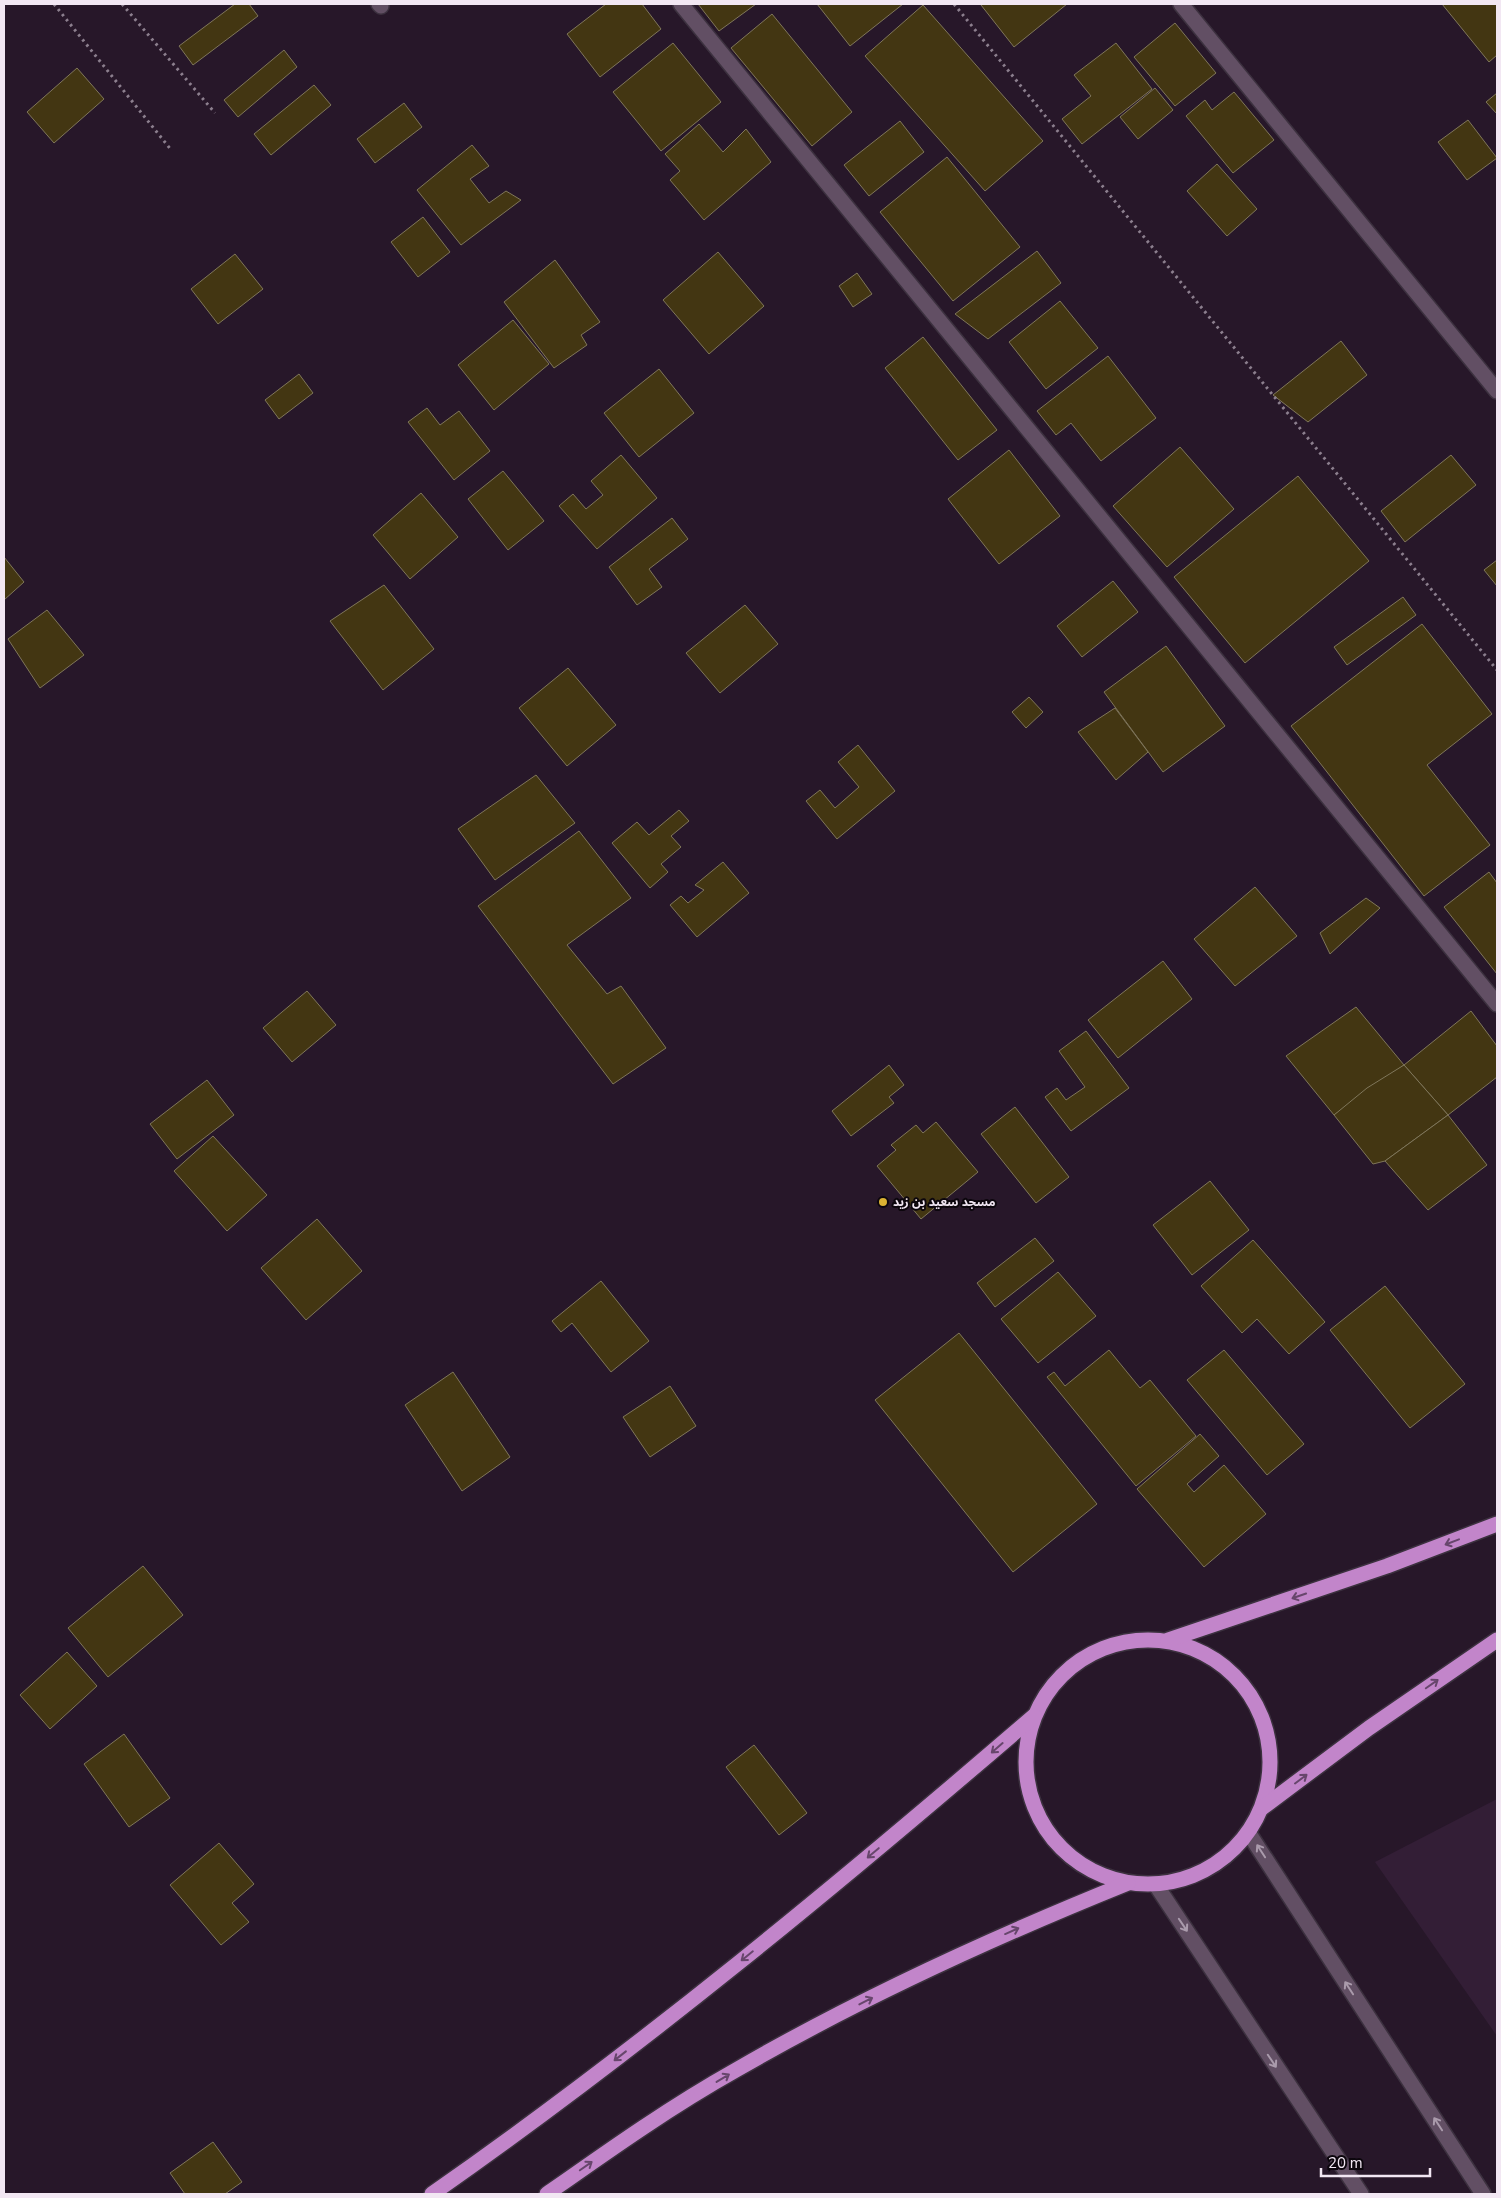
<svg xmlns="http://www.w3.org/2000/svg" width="1501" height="2198" font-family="'Nunito Sans','Noto Sans Arabic',sans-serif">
  <rect width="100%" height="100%" fill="#271729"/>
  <path fill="#331e36" d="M1497,1799V2036L1375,1862Z"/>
  <g fill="#433612" stroke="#7f765a">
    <path d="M235,4H249L258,16L193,65L179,46Z"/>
    <path d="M606,4H642L661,29L600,77L567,34Z"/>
    <path d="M698,4H756L719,31Z"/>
    <path d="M817,4H903L850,46Z"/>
    <path d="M983,4H1067L1014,47L981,5Z"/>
    <path d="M1442,4H1497V55L1489,62Z"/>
    <path d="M923,5L1043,141L985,191L865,56Z"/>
    <path d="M772,14L852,112L812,146L731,48Z"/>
    <path d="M1175,23L1216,73L1175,106L1134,57Z"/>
    <path d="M673,43L721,102L661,151L613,92Z"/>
    <path d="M1116,43L1152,89L1082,144L1062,119L1091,96L1074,75Z"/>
    <path d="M284,50L297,67L238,117L224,100Z"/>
    <path d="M77,68L104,99L54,143L27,112Z"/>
    <path d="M314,85L331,105L271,155L254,134Z"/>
    <path d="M1155,88L1173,110L1138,139L1120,117Z"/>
    <path d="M1234,92L1274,140L1233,173L1186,116L1205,100L1212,110Z"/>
    <path d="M1497,93V114L1486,102Z"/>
    <path d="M404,103L422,127L375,163L357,139Z"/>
    <path d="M1468,120L1497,158L1467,180L1438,142Z"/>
    <path d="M900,121L924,152L869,196L844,165Z"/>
    <path d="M699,124L723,152L746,129L771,162L704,220L670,180L680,171L665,154Z"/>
    <path d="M472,145L489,166L470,179L489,203L506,191L521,200L461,245L417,190Z"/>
    <path d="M947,157L1020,247L953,301L880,212Z"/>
    <path d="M1217,164L1257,209L1227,236L1187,191Z"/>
    <path d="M423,217L450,252L418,277L391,242Z"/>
    <path d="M1037,251L1061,283L988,339L955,314Z"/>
    <path d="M718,252L764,306L709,354L663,300Z"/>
    <path d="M235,254L263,289L218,324L191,289Z"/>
    <path d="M555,260L600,322L581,335L587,345L554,368L504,302Z"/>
    <path d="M857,273L872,294L853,307L839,286Z"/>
    <path d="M1060,301L1098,348L1046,389L1009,342Z"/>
    <path d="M513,320L549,364L494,410L458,365Z"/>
    <path d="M923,337L997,430L958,460L885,368Z"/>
    <path d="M1341,341L1367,375L1308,422L1273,395Z"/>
    <path d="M1108,356L1156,418L1101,461L1071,423L1056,435L1037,411Z"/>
    <path d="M659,369L694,413L639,457L604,413Z"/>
    <path d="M299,374L313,393L279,419L265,400Z"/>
    <path d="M427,408L440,425L459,411L490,451L454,480L408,422Z"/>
    <path d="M1180,447L1234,509L1167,567L1113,506Z"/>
    <path d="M1009,450L1060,516L999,564L948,499Z"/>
    <path d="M621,455L657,498L597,549L559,506L573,494L586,509L603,495L591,481Z"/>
    <path d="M1451,455L1476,485L1405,542L1381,511Z"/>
    <path d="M503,471L544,521L508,550L468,499Z"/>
    <path d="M1298,476L1369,561L1245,663L1174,577Z"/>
    <path d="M421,493L458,537L410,579L373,535Z"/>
    <path d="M672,518L688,539L649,569L662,587L637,605L609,567Z"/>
    <path d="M4,557L24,582L4,600Z"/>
    <path d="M1497,560V586L1484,570Z"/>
    <path d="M1113,581L1138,612L1082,657L1057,626Z"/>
    <path d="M384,585L434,649L383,690L330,621Z"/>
    <path d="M1403,597L1416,615L1347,665L1334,647Z"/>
    <path d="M745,605L778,644L720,693L686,653Z"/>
    <path d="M47,610L84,655L40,688L8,639Z"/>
    <path d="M1422,624L1492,714L1427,765L1490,845L1424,896L1291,726Z"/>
    <path d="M1166,646L1225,726L1163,772L1104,692Z"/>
    <path d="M568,668L616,725L567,766L519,708Z"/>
    <path d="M1029,697L1043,712L1026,728L1012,712Z"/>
    <path d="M1115,708L1148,752L1116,780L1078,732Z"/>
    <path d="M858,745L895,791L837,839L806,801L820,790L835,808L859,787L838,762Z"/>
    <path d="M536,775L575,823L495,880L458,829Z"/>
    <path d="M679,810L689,821L671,836L681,847L661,864L668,872L650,888L612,843L637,822L649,835Z"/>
    <path d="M579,831L631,898L567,945L607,994L621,986L666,1048L613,1084L478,906Z"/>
    <path d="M723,862L749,893L697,937L670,905L681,896L688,903L704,890L695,885Z"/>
    <path d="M1489,872L1497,883V974L1444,907Z"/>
    <path d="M1255,887L1297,936L1235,986L1194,939Z"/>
    <path d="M1366,898L1380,908L1330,954L1320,933Z"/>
    <path d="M1163,961L1192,999L1118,1058L1088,1020Z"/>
    <path d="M307,991L336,1025L292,1062L263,1028Z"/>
    <path d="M1356,1007L1404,1065L1334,1115L1286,1056Z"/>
    <path d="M1471,1011L1497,1046V1077L1448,1115L1404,1065Z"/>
    <path d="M1086,1031L1129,1088L1071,1131L1045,1097L1057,1088L1066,1100L1085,1087L1059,1051Z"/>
    <path d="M889,1065L904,1085L889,1097L894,1103L851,1136L832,1111Z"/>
    <path d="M1404,1065L1448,1115L1385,1161L1373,1164L1334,1115L1367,1088Z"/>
    <path d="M207,1080L234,1115L177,1159L150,1124Z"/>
    <path d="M1015,1107L1069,1177L1036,1203L981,1134Z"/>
    <path d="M1448,1115L1487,1165L1428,1210L1385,1161Z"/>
    <path d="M936,1122L978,1172L921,1219L877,1166L896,1150L891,1145L916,1125L923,1133Z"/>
    <path d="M213,1136L267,1195L227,1231L174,1171Z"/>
    <path d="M1210,1181L1249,1230L1192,1275L1153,1225Z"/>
    <path d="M317,1219L362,1271L306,1320L261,1268Z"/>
    <path d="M1035,1238L1054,1261L995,1307L977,1283Z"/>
    <path d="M1253,1240L1325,1322L1289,1354L1257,1319L1242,1333L1201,1286Z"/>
    <path d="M1058,1272L1096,1316L1038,1363L1001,1319Z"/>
    <path d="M601,1281L649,1341L611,1372L572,1323L561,1332L552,1321Z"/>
    <path d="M1385,1286L1465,1384L1410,1428L1330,1330Z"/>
    <path d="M959,1333L1097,1504L1013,1572L875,1400Z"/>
    <path d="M1109,1350L1140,1388L1150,1380L1196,1436L1136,1486L1047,1377L1054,1372L1065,1386Z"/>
    <path d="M1224,1350L1304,1444L1267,1475L1187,1380Z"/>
    <path d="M453,1372L510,1457L462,1491L405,1405Z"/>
    <path d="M670,1386L696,1426L650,1457L623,1417Z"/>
    <path d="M1200,1434L1219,1456L1187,1484L1194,1492L1224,1465L1266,1514L1204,1567L1137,1489Z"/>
    <path d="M143,1566L183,1615L108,1677L68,1628Z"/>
    <path d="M67,1652L97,1686L50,1729L20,1695Z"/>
    <path d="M124,1734L170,1798L129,1827L84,1764Z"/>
    <path d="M754,1745L807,1813L779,1835L726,1767Z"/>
    <path d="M219,1843L254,1884L232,1903L249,1922L221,1945L170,1885Z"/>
    <path d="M213,2142L242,2182L225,2194H185L170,2173Z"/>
  </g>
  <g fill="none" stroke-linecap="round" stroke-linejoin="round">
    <g stroke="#3c313f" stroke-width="18">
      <g id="minor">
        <path d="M379,4L381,6"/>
        <path d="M681,4L1497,1004"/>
        <path d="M1181,4L1497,391"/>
        <path d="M1248,1832L1483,2194"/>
        <path d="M1156,1885L1361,2194"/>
      </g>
    </g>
    <g stroke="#3c313f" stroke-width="18">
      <g id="highway">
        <circle cx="1148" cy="1762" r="122"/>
        <path d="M1168,1640L1387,1566L1497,1524"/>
        <path d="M1262,1808L1369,1728L1497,1640"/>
        <path d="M432,2194C642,2047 840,1883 1034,1716"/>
        <path d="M547,2194C608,2151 670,2107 736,2070C862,1997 994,1937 1128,1883"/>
      </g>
    </g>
    <g stroke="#8c7f8e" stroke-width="3" stroke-dasharray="2.5 4" stroke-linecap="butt">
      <path d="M54,4L172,151"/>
      <path d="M122,4L215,113"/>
      <path d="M954,4L1497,670"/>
    </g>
    <use href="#minor" stroke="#624f64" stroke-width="15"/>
    <use href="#highway" stroke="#c285ca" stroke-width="15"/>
  </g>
  <defs><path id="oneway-shaft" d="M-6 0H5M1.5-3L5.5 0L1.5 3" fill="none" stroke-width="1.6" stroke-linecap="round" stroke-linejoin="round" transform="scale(1.25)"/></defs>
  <g stroke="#67466c">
    <use href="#oneway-shaft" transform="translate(1452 1542) rotate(159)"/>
    <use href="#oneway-shaft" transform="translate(1299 1596) rotate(161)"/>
    <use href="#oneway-shaft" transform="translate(1432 1684) rotate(-35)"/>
    <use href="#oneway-shaft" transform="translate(997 1748) rotate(139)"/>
    <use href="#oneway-shaft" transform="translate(1301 1779) rotate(-37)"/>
    <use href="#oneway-shaft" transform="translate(873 1853) rotate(140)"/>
    <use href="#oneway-shaft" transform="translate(1012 1931) rotate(-24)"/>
    <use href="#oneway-shaft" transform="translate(747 1956) rotate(141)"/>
    <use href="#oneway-shaft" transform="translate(866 2001) rotate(-27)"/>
    <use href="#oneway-shaft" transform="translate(620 2056) rotate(142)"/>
    <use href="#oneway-shaft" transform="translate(723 2078) rotate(-31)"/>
    <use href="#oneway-shaft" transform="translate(586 2166) rotate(-35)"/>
  </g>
  <g stroke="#aa9bac">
    <use href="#oneway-shaft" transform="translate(1261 1851) rotate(-123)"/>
    <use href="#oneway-shaft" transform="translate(1183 1925) rotate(56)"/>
    <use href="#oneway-shaft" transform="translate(1349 1988) rotate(-123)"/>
    <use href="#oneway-shaft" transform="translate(1272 2061) rotate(56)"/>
    <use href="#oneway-shaft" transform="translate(1438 2124) rotate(-123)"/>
  </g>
  <circle fill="#dbb233" stroke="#0c060d" stroke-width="2" cx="883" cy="1202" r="5"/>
  <g text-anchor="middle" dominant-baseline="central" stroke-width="4" stroke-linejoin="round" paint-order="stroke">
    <g font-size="12" font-weight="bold" fill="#f2e7f3" stroke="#0c060d" text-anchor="start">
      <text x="893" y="1202">مسجد سعيد بن زيد</text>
    </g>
  </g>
  <rect width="1501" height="2198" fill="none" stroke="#f2e7f3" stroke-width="10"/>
  <path d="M1321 2168v8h109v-8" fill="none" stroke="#f2e7f3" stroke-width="2.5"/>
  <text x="1328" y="2168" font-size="15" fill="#f2e7f3" stroke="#0c060d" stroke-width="4" paint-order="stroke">20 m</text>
</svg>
